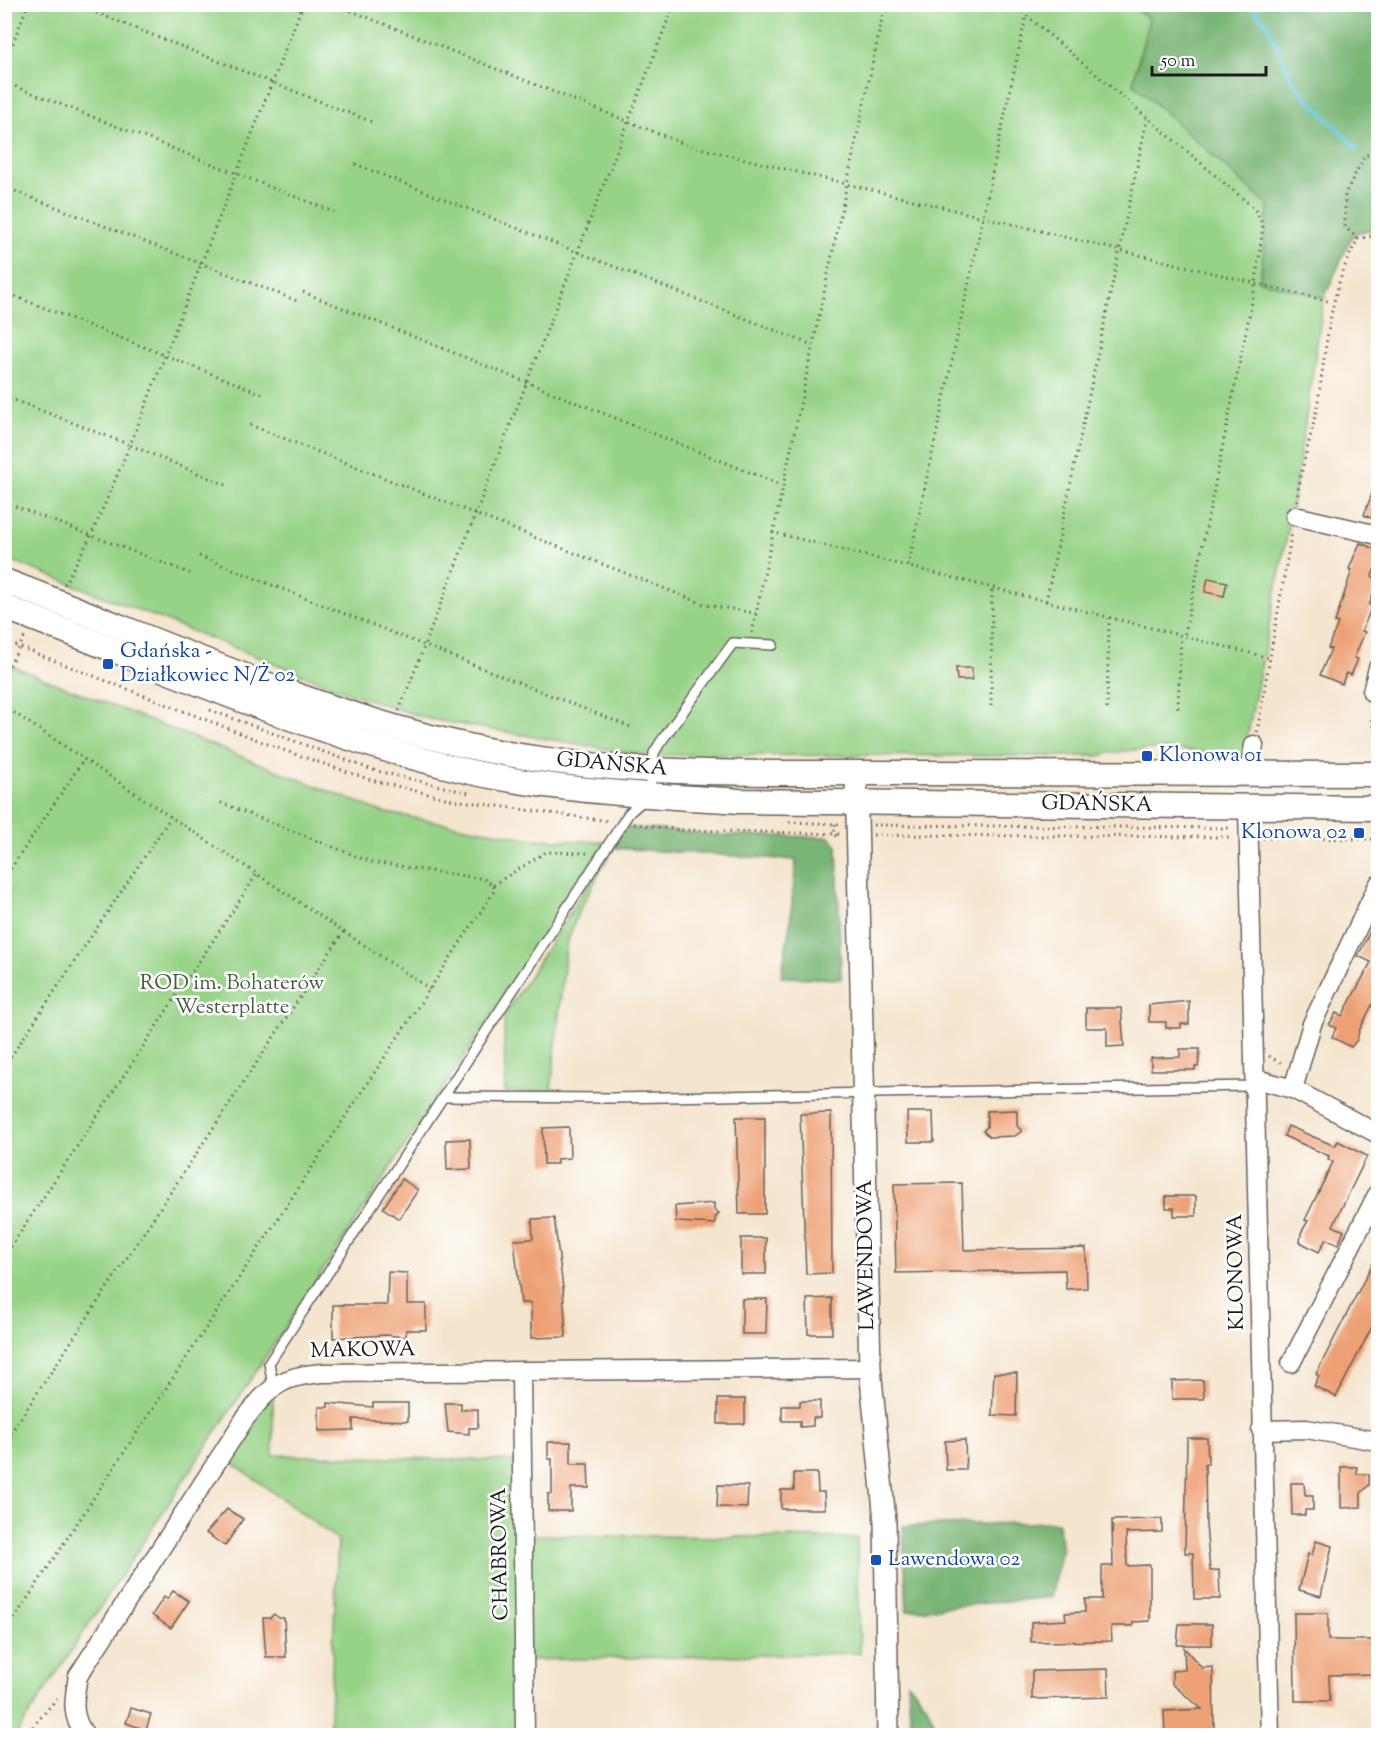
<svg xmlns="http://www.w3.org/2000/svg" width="1383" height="1740" font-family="'Sorts Mill Goudy',serif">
  <rect width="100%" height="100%" fill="#fff"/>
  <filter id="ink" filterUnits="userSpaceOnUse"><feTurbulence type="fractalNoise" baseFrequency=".0167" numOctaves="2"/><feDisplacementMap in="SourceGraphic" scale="12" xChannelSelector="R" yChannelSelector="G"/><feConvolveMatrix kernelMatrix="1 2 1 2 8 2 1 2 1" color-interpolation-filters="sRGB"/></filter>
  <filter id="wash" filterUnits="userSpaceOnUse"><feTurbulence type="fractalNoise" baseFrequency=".008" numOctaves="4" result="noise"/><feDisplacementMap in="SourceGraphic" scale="24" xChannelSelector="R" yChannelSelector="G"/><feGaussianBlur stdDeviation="1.35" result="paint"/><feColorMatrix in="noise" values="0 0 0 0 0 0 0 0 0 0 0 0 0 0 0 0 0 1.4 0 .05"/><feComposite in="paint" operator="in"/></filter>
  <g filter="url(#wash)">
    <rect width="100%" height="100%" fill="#f4e5ce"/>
    <g fill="#97d387" stroke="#5a7852" stroke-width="1.5">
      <path d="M4,5H1130L1149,19L1133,83L1269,206L1260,281L1324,298L1291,515L1243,758C1194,751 1146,743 1098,756L643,755L429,719L352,694L5,558Z"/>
      <path d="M4,663L382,812L533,839L606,842L15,1736L4,1735Z"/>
      <path d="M624,827L577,915L566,946L551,1091L505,1092L504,1016Z"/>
      <path d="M273,1386V1455L523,1461L524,1535L857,1538L860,1653L525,1660V1735H329L338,1540L222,1455Z"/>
    </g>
    <g fill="#79b574" stroke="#4a6848" stroke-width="1.5">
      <path d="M1130,5H1378V230L1359,232L1351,238L1324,298L1260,281L1268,206L1133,83L1149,19Z"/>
      <path d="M624,827L717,835L829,837L837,845L841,979L781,977L790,923L796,860L615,848Z"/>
      <path d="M1058,1522L1062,1549L1051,1597L907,1611L903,1526Z"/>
      <path d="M908,1682L926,1704L939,1735H911Z"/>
    </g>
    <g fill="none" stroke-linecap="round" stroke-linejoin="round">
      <path stroke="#5dc6d9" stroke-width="4.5" d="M1250,4L1268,26L1295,85L1357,149"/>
    </g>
    <g id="blocks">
      <g fill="#eda073">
        <path d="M1377,480L1378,481V521L1364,515Z"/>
        <path d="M1360,543L1378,550V559L1372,576L1378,581L1369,605L1372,606L1362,631L1365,632L1354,658L1358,659L1351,675L1346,673L1342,684L1320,675L1331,649L1328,648L1338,623L1335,622L1352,570L1349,569Z"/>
        <path d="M1208,578L1227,582L1224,596L1205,592Z"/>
        <path d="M956,668H972V680H957Z"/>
        <path d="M1378,915V999L1374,1001L1359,1031L1357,1040L1351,1047L1332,1037L1336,1028L1329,1025L1336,1013L1342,1016L1371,962L1358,956Z"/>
        <path d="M1189,1001V1024H1181V1028H1166V1022H1149V1005Z"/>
        <path d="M1086,1008H1121L1124,1046L1107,1047V1028H1086Z"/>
        <path d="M1180,1049H1200L1198,1067H1195V1070H1151V1058L1180,1057Z"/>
        <path d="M1017,1110V1126L1022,1131L1015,1136L990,1137L983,1131L987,1127V1111Z"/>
        <path d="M907,1112H933L934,1142H908Z"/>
        <path d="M831,1113L832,1273L806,1274L800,1114Z"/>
        <path d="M736,1117H765V1214H739Z"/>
        <path d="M1288,1126L1335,1146L1338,1141L1367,1156L1333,1226L1344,1231L1338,1245L1326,1239L1319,1252L1300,1242L1301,1233L1308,1221L1305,1220L1333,1162L1328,1159L1329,1156L1284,1136Z"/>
        <path d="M569,1127L570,1158L557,1159V1164H544L543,1128Z"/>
        <path d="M470,1139L471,1169L447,1170L446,1140Z"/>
        <path d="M402,1179L418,1190L399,1219L383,1208Z"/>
        <path d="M962,1183L964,1250L1086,1248L1087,1288L1066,1289L1065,1270L896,1273L894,1184Z"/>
        <path d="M1166,1196H1196V1216H1174V1208H1166Z"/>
        <path d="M714,1203V1209L719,1213L715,1218V1224L676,1222L675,1206Z"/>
        <path d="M554,1218L563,1288L566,1337L531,1338V1303H521L514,1240L533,1239L532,1219Z"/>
        <rect x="741" y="1238" width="25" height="36"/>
        <path d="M1378,1253V1315L1336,1397L1314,1386L1319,1376L1316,1374Z"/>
        <path d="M388,1272L407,1273V1304H426V1330H406V1337L386,1335L333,1338V1305H387Z"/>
        <path d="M832,1298V1334H808L807,1299Z"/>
        <path d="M742,1299H767L766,1334H742Z"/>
        <path d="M994,1373H1017L1016,1416L992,1415Z"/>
        <path d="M1203,1380L1204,1399H1172V1381Z"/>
        <rect x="718" y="1399" width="27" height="25"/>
        <path d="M800,1401H820V1418H813V1426L800,1427V1421H782V1406H800Z"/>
        <path d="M328,1403L373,1407V1403H408V1421L353,1419V1430L319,1431V1407H328Z"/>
        <path d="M445,1403H461V1410L478,1409V1428H469V1434L448,1432Z"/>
        <path d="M1187,1438H1207L1208,1464H1205L1206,1525L1210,1571L1219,1570L1220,1599H1194L1193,1553H1185Z"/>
        <path d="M965,1440L966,1470H946L945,1441Z"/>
        <path d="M548,1442H571V1464H588L589,1488H571V1511H548V1494H552V1459H548Z"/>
        <path d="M1341,1467H1357V1474H1369V1485L1361,1493V1507L1341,1508Z"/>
        <path d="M794,1473H817L818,1492H824L825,1509H781V1490H794Z"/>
        <path d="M1291,1483H1304L1305,1495H1313V1510H1305V1515H1292Z"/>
        <path d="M718,1485L748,1486L747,1508L717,1507Z"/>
        <path d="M227,1509L243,1519L225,1546L206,1533Z"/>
        <path d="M1162,1519V1532L1126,1533L1127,1566L1150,1565V1621L1133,1622V1626H1111L1112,1641L1031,1642V1622L1066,1620L1065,1613L1085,1612V1599H1102V1566H1113L1112,1520Z"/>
        <path d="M1316,1541L1332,1546L1321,1596L1299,1590L1308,1554L1312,1555Z"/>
        <path d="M173,1591L189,1601L171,1628L152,1615L164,1597L167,1599Z"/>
        <path d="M1294,1613H1328V1640H1378V1674L1329,1675L1330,1701H1295Z"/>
        <path d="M274,1614L279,1618H284L286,1657H266L263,1618H270Z"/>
        <path d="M1179,1624H1212V1645H1177Z"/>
        <path d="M1184,1648L1202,1668L1213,1667L1214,1731L1165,1734L1164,1711L1202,1709L1172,1684V1671L1185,1670Z"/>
        <path d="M1108,1669L1109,1697L1032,1699V1671Z"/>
        <path d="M131,1708L151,1714L146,1730L126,1723Z"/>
      </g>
    </g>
  </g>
  <g filter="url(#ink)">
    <use href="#blocks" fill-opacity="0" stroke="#68625a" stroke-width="1.5"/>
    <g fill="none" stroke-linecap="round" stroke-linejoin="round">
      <g stroke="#68625a" stroke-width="12">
        <g id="service">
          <path d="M444,1097L612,1098L1247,1086L1256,1079"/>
          <path d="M273,1386L269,1363L629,813L649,795L654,753L660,743L733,643L773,645"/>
        </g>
      </g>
      <g stroke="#68625a" stroke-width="21">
        <g id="minor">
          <path d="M1295,516L1378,535"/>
          <path d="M1372,692L1378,668"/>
          <path d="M1249,774L1254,745"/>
          <path d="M1248,807L1270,1736"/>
          <path d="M1256,1079L1293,1089L1378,1134"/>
          <path d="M1293,1089L1312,1024L1378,885"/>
          <path d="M1291,1363L1378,1193"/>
          <path d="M521,1372L525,1736"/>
          <path d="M1261,1430L1306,1429L1378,1441"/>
          <path d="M86,1736C70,1717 74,1698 78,1676L244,1420C270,1387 279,1376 323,1373L870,1368"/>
        </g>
      </g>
      <g stroke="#68625a" stroke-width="24">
        <path id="tertiary" d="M856,773L870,1368L885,1521L888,1736"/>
      </g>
      <g stroke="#68625a" stroke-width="27">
        <g id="secondary">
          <path d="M4,581C155,638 305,709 463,745C603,777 748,773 891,773C1054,774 1216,774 1378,774"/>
          <path d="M4,607C155,664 302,731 458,769C549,791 646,795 739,801L1378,808"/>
        </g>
      </g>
      <g stroke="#68625a" stroke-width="3" stroke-dasharray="1.5 4.5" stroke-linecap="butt">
        <path d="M74,4L372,122"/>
        <path d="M334,4L687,145L1332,302"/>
        <path d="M1013,4L1254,208L1263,225L1256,282L1184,637"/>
        <path d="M4,66L28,4"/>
        <path d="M4,82L334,212"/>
        <path d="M355,164L812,345"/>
        <path d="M4,187L300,302"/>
        <path d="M1358,239L1345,227V194L1365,155H1378"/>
        <path d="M4,292L263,394"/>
        <path d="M303,292L781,485"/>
        <path d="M4,396L130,445L92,534L64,585"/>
        <path d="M250,425L706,605L756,613"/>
        <path d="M226,485L130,445L303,4"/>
        <path d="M1297,501C1300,469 1311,439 1317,407C1327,349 1328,291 1358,239L1378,235"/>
        <path d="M4,502L192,574"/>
        <path d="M772,532L1270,658"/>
        <path d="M199,556L633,728"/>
        <path d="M908,566L1026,16"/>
        <path d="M1046,601L1147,119"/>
        <path d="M752,633L885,4"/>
        <path d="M4,641L286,751L371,780L453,800L609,821"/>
        <path d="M4,676L25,636"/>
        <path d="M4,706L430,989"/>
        <path d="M991,706L992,588"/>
        <path d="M1178,708L1181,636"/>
        <path d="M1375,708L1371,721L1378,741"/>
        <path d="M1107,709L1109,618"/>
        <path d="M210,710L373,770L469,793"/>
        <path d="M399,711L674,4"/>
        <path d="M1257,732L1292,531"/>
        <path d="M789,822L840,824"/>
        <path d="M634,824L681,830L840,834"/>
        <path d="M835,824L834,834L840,839"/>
        <path d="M873,825L1233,828"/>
        <path d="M873,835L1233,837"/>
        <path d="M1263,838L1378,839"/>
        <path d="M4,879L84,759"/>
        <path d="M493,885L546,852L589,853"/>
        <path d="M1269,1056L1284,1065"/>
        <path d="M4,1067L171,817"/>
        <path d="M4,1257L257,874"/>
        <path d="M4,1443L344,931"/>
        <path d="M4,1634L495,890L493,885L484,879L371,862L219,802"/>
        <path d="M25,1736L58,1697"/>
      </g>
      <use href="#service" stroke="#fff" stroke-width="9"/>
      <use href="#minor" stroke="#fff" stroke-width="18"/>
      <use href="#tertiary" stroke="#fff" stroke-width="21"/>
      <use href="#secondary" stroke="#fff" stroke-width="24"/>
    </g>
  </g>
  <g fill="#1a4fb4" stroke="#fff" stroke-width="2">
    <rect x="102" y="658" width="12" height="12" rx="3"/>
    <rect x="1141" y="750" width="12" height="12" rx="3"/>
    <rect x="1353" y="827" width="12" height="12" rx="3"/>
    <rect x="870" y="1554" width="12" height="12" rx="3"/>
  </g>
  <g text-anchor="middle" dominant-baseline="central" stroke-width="5" stroke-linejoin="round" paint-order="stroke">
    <g font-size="21" fill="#164399" stroke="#fff" text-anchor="start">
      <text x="120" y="652">Gdańska -<tspan x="120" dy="24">Działkowiec N/Ż 02</tspan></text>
      <text x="1159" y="756">Klonowa 01</text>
      <text x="1347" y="833" text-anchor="end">Klonowa 02</text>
      <text x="888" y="1560">Lawendowa 02</text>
    </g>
    <g font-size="21" fill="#1c1c1c" stroke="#fff">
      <text transform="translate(612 765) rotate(5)">GDAŃSKA</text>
      <text transform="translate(1097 805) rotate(1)">GDAŃSKA</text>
      <text transform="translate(867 1255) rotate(-91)">LAWENDOWA</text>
      <text transform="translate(1237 1272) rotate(-91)">KLONOWA</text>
      <text transform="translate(363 1351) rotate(-1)">MAKOWA</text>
      <text transform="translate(501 1554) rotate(-91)">CHABROWA</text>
    </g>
    <g font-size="21" fill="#475c41" stroke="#fff">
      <text x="232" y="984">ROD im. Bohaterów<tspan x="232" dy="24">Westerplatte</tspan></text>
    </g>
  </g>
  <rect width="1383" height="1740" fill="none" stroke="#fff" stroke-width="24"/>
  <path d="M1152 66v9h114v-9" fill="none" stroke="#1c1c1c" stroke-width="3"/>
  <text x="1161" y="66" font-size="18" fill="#1c1c1c" stroke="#ffffff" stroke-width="4.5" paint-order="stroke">50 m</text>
</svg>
